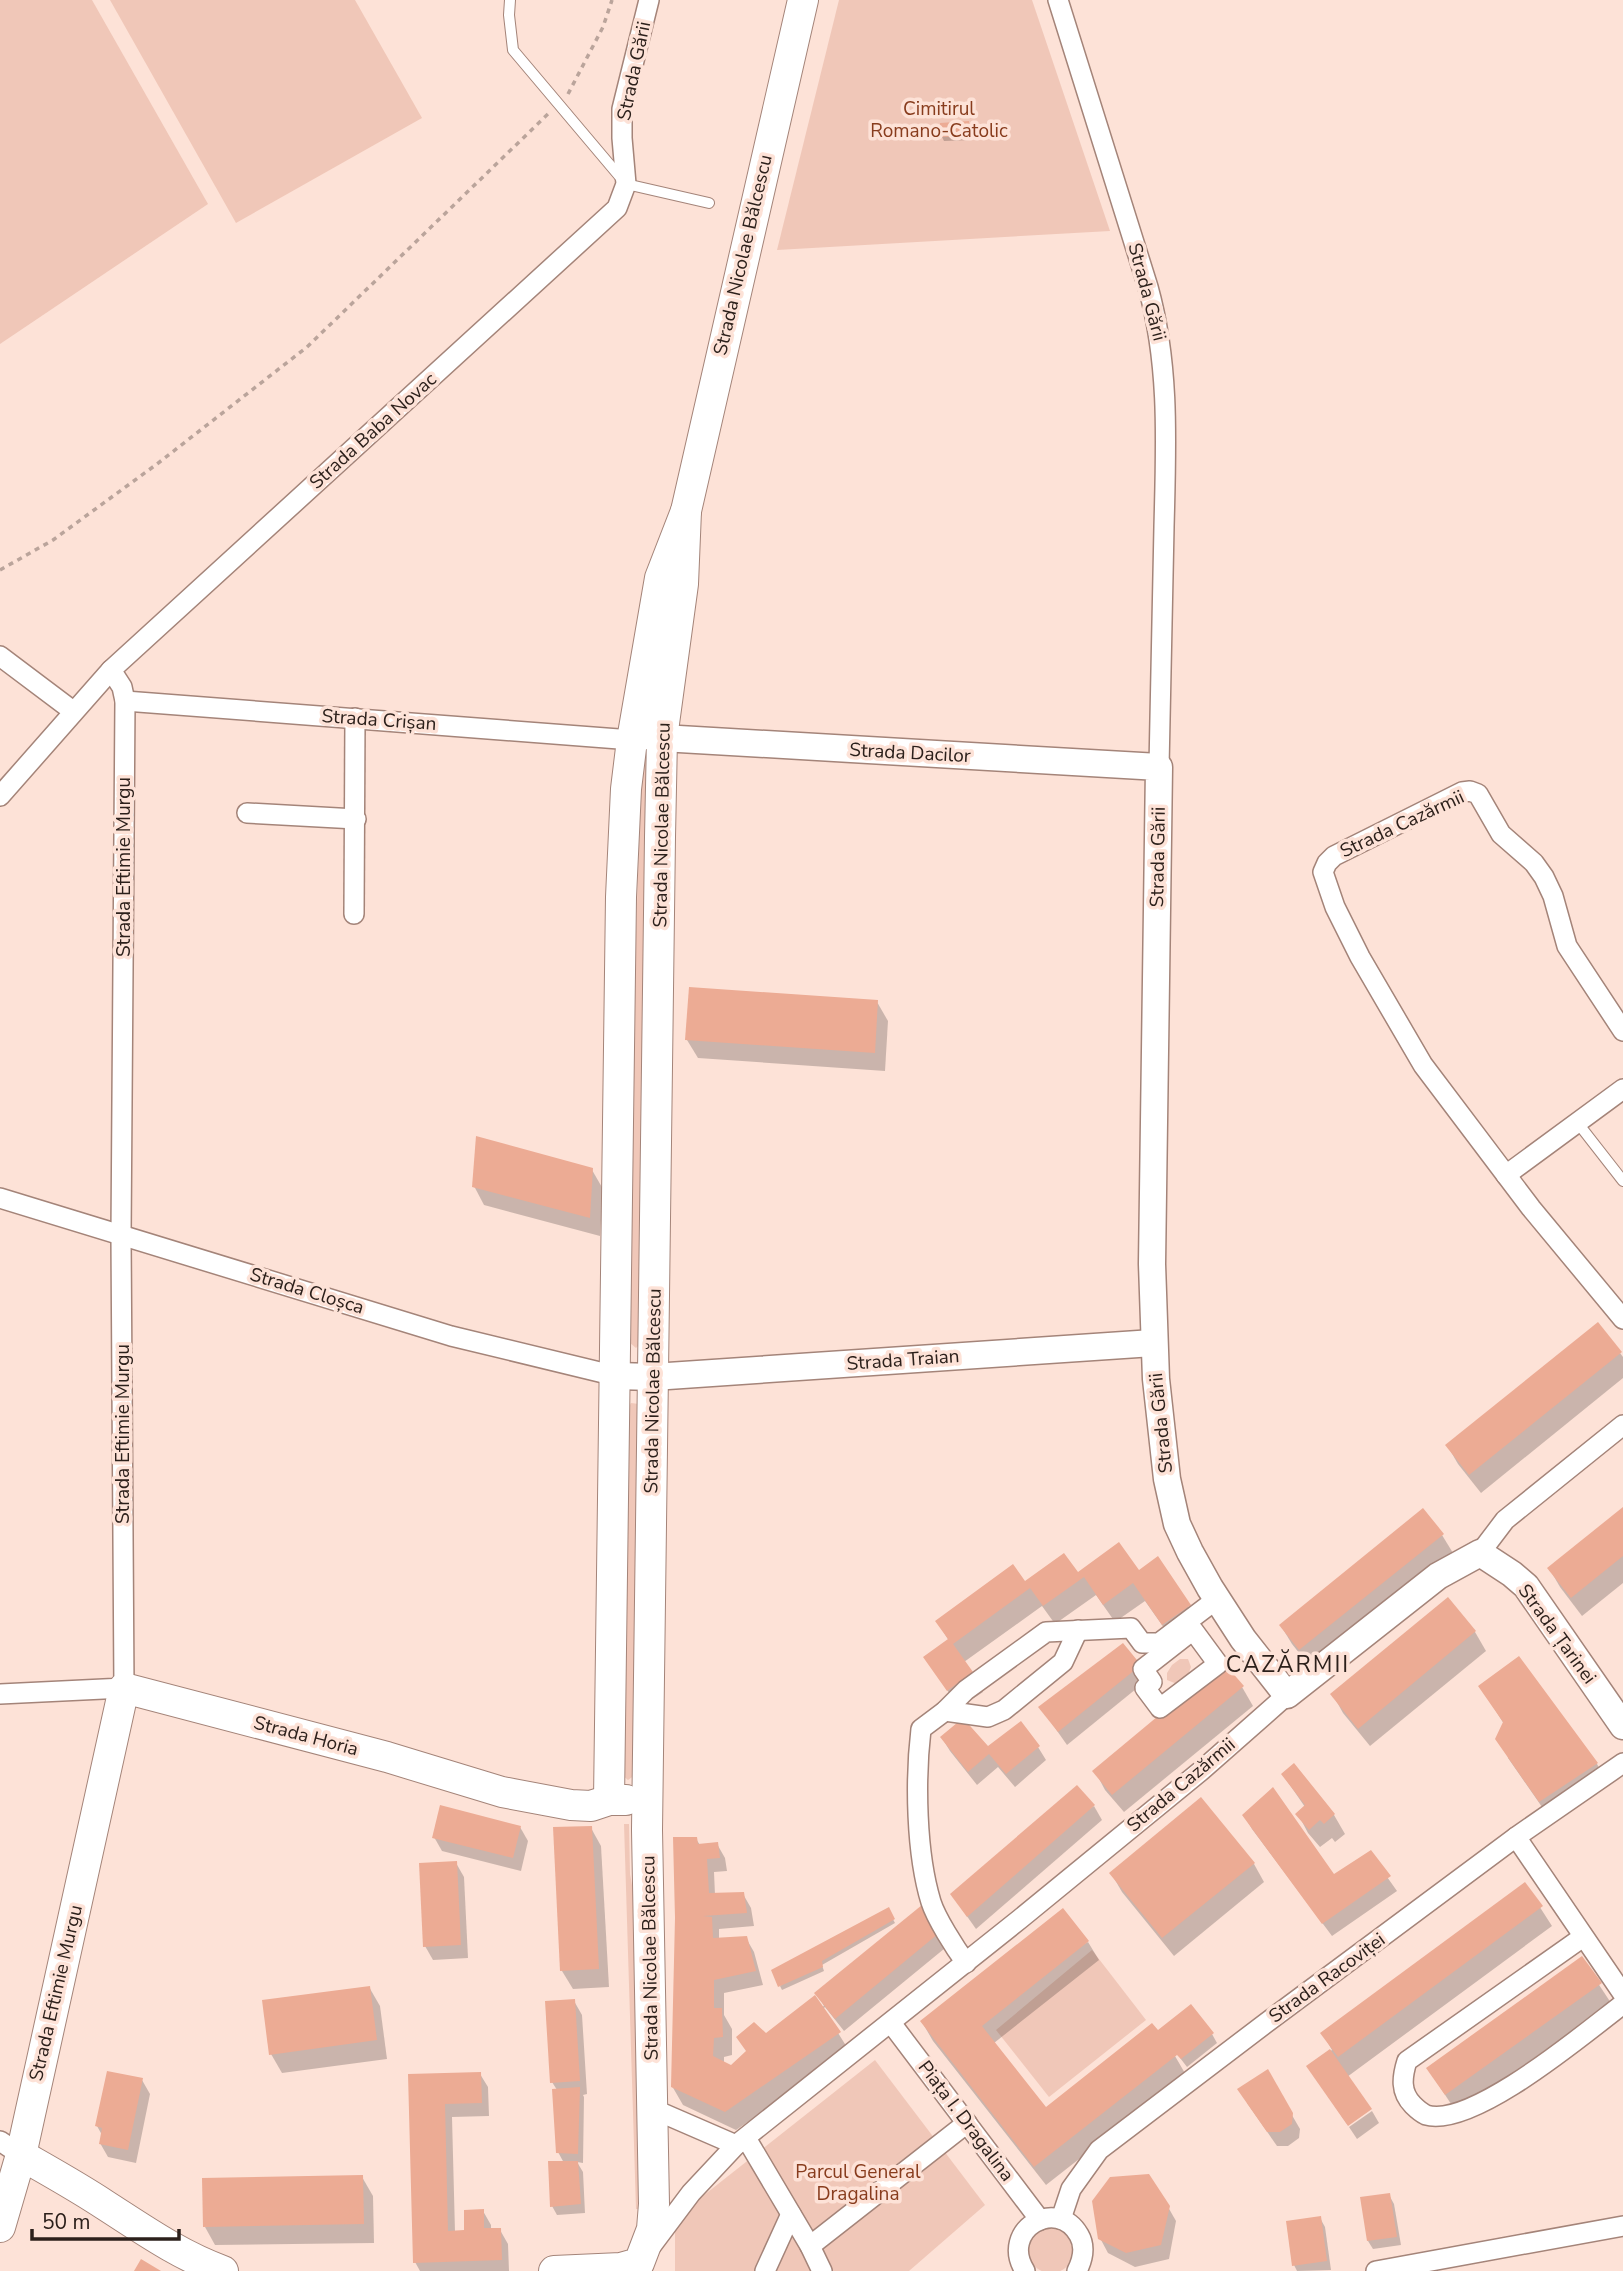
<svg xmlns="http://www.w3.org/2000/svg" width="1623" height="2271" font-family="'Nunito Sans',sans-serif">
  <rect width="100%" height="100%" fill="#fde2d7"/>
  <g fill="#f0c7b8">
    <path d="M0,0H92L208,204L0,344Z"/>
    <path d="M110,0H355L422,118L236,223Z"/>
    <path d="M839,0H1032L1110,231L777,250Z"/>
    <path d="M648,752L641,1343L636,1348L629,1342L633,1021L642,758Z"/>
    <path d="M631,1403L639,1404L635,1775L628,1780L622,1775L628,1409Z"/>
    <path d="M1180,1659H1188L1191,1667L1188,1675L1177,1684L1167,1680V1673L1172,1665Z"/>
    <path d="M624,1824H629L630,1874L636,1907L642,2209H636Z"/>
    <path d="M1092,1950L1146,2020L1049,2097L996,2030Z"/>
    <path d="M875,2060L985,2205L909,2271H675V2218Z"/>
    <circle cx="1051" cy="2250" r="23"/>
  </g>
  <g fill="#0003">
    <path d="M968,123L971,140L944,141L942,137Z"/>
    <path d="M877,1002L888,1021L885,1071L698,1058L687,1040Z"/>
    <path d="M592,1170L603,1189L600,1236L484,1205L474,1186Z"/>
    <path d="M1620,1353L1623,1357V1378L1481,1493L1458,1464L1447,1445Z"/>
    <path d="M1623,1509V1583L1582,1616L1560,1587L1549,1568Z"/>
    <path d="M1442,1535L1453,1553L1311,1668L1292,1644L1281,1626Z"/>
    <path d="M1157,1559L1200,1625L1174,1642L1145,1601L1115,1622L1096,1595L1055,1624L1042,1606L964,1662L983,1692L959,1708L926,1658L949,1641L937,1621L1025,1583L1078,1574L1138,1572Z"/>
    <path d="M1448,1600L1475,1632L1486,1651L1370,1746L1343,1713L1333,1695Z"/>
    <path d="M1123,1645L1147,1680L1067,1745L1041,1708Z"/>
    <path d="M1519,1658L1597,1764L1607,1782L1551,1820L1508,1758L1504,1724L1480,1686Z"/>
    <path d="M1242,1687L1253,1706L1124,1812L1105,1790L1095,1771Z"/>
    <path d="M942,1738L988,1749L1038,1747L1046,1760L1015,1787L998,1767L977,1785L950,1751Z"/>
    <path d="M1283,1775L1334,1815L1345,1834L1335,1842L1332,1838L1320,1847L1308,1833L1298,1814L1305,1807Z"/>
    <path d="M1094,1806L1102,1820L976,1929L952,1895Z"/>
    <path d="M1244,1815L1334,1877L1370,1853L1397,1891L1332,1936L1252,1829Z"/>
    <path d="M520,1827L528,1841L521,1871L442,1851L434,1837Z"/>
    <path d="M591,1828L601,1846L609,1987L573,1989L562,1971Z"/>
    <path d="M696,1839L700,1845L717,1844L725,1858L727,1871L714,1872L715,1895L743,1894L751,1908L754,1926L719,1929V1939L746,1938L754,1952L763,1985L724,1993V2015L732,2029V2055L724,2057V2063L731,2067L766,2035L824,2006L817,1993L922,1908L950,1944L844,2031L825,2007L823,2009L850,2052L736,2130L683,2105L672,2086Z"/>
    <path d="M456,1863L464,1877L468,1958L433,1960L425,1946Z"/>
    <path d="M1254,1864L1264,1882L1174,1956L1122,1892L1111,1873Z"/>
    <path d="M1525,1884L1552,1926L1347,2077V2124L1308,2067L1332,2050L1322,2033Z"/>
    <path d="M888,1910L895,1923L822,1965L824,1971L782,1990L780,1986Z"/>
    <path d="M1088,1942L1099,1960L994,2043L1046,2109L1163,2041L1212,2034L1217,2043L1187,2067L1177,2054L1175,2056L1186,2075L1046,2185L933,2041L922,2022Z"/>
    <path d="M1582,1959L1611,2003L1457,2113L1428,2069Z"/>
    <path d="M369,1987L380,2006L387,2059L282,2073L271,2054Z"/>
    <path d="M574,2001L582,2015L587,2094L583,2095L584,2097L583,2163L577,2162L583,2172L585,2213L557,2215L552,2206L564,2163L558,2152L557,2090L552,2082Z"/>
    <path d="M1267,2072L1300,2129L1299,2138L1288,2146H1277L1247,2103Z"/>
    <path d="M480,2074L488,2087L489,2116L452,2117L455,2232H466L483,2211L491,2225V2230H500L508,2244L509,2271H420L415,2262L410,2075Z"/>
    <path d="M142,2080L150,2094L136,2163L108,2157L100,2143L102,2135L97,2126Z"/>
    <path d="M1372,2111L1379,2123L1357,2139L1349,2127Z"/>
    <path d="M362,2177L373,2196L374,2243L215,2245L205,2227Z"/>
    <path d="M1389,2195L1394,2204L1401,2245L1373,2249L1368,2241Z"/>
    <path d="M1168,2207L1176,2221L1169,2259L1135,2267L1108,2253L1100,2238Z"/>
    <path d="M1320,2218L1325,2227L1331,2270L1297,2271L1294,2265Z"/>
  </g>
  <g fill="#ecab94">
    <path d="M969,121L970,136L940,137V123Z"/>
    <path d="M689,987L878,1000L875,1053L685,1040Z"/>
    <path d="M476,1136L593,1168L590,1218L472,1187Z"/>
    <path d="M1598,1322L1622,1352L1469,1475L1445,1445Z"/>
    <path d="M1623,1507V1556L1571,1598L1547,1568Z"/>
    <path d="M1423,1508L1444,1534L1299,1650L1279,1625Z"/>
    <path d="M1119,1542L1139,1570L1158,1556L1191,1605L1162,1625L1133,1583L1103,1605L1084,1577L1043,1606L1030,1588L953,1644L973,1672L947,1691L923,1657L948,1639L935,1621L1013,1564L1025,1581L1064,1553L1078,1572Z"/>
    <path d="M1448,1597L1476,1631L1358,1729L1330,1694Z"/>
    <path d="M1123,1643L1141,1665L1058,1732L1038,1707Z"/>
    <path d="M1519,1656L1598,1763L1539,1802L1495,1739L1503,1722L1478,1686Z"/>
    <path d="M1223,1662L1244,1686L1112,1795L1092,1771Z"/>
    <path d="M963,1718L988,1746L1021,1721L1040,1746L1006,1774L989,1754L968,1772L940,1737Z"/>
    <path d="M1294,1763L1335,1814L1324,1824L1320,1820L1309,1830L1295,1814L1305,1805L1281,1774Z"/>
    <path d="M1077,1785L1095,1805L967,1917L950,1894Z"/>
    <path d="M1273,1787L1334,1874L1371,1850L1391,1876L1322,1924L1242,1815Z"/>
    <path d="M1201,1797L1255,1863L1162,1938L1109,1873Z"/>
    <path d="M440,1805L521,1826L513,1858L432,1838Z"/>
    <path d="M592,1826L599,1969L560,1971L553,1827Z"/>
    <path d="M673,1837H697L698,1844L718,1842L720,1858L707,1859L709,1893L744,1892L747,1913L703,1916L712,1917L713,1938L747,1936L756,1971L714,1980V2008H722L723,2037L714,2038L713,2056L731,2065L746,2051L736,2037L754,2022L766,2033L815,1995L841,2032L725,2112L671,2087L675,1918Z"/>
    <path d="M457,1861L461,1945L423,1947L419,1863Z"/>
    <path d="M1525,1882L1543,1906L1338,2057L1320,2033Z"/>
    <path d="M922,1905L944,1929L835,2019L814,1993Z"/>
    <path d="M889,1907L895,1919L822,1961L823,1967L778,1987L771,1970Z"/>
    <path d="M1063,1908L1089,1941L982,2026L1046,2107L1152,2023L1158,2030L1191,2004L1214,2033L1181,2059L1177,2055L1034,2167L920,2021Z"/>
    <path d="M1582,1956L1602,1983L1445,2095L1426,2068Z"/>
    <path d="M370,1986L377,2040L269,2055L262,2000Z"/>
    <path d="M575,1999L580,2081L550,2083L545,2001Z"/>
    <path d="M1330,2049L1372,2109L1348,2126L1306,2066Z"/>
    <path d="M1268,2069L1293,2113L1292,2124L1280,2132H1267L1237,2089Z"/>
    <path d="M107,2071L143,2078L128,2150L99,2144L102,2128L95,2126Z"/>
    <path d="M481,2072L482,2103L445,2104L448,2231L464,2230V2210L484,2209V2228H501L502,2260L413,2263L408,2074Z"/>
    <path d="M580,2087L578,2154L556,2153L552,2089Z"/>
    <path d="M548,2161H578L581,2204L550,2207Z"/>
    <path d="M1149,2174L1170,2206L1161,2245L1126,2253L1098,2239L1092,2201L1110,2177Z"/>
    <path d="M363,2175L364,2224L203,2227L202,2178Z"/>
    <path d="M1390,2193L1397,2237L1367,2241L1360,2197Z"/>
    <path d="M1321,2216L1327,2261L1292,2266L1286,2221Z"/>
    <path d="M141,2259L161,2271H134Z"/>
  </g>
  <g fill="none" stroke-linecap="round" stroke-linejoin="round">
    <g stroke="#a48479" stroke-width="12">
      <g id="lane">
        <path d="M510,0L509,15L513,50L626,184L709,203"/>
        <path d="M1577,1122L1623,1181"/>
      </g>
    </g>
    <g stroke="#a48479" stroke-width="22">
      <g id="street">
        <path d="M1058,0L1148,287C1170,366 1166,446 1164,527C1163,607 1161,687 1159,767"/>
        <path d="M0,656L73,711"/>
        <path d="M125,701L632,740H644"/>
        <path d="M0,796L111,670"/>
        <path d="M247,813L356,819"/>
        <path d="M354,914L355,718"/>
        <path d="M1623,1031L1567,946L1553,896L1544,877L1534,863L1501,834L1478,794L1470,791L1462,792L1334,856L1327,863L1323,872L1335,907L1360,957L1423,1065L1531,1208L1623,1319"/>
        <path d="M1506,1175L1623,1089"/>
        <path d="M0,1198L451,1336L616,1376"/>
        <path d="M1480,1553L1505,1520L1623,1425"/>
        <path d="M1193,1630L1218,1664L1160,1708L1145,1688L1152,1682L1143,1669Z"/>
        <path d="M0,1694L124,1688L121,1235L125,701L122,687L111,670L617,208L626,184L622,138V109L649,0"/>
        <path d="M945,1711L988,1717L1004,1710L1063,1662L1078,1630"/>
        <path d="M1516,1837L1623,1994"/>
        <path d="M1583,1937L1407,2061C1402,2077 1400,2092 1413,2105C1416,2108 1422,2113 1426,2115C1472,2129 1586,2032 1623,2004"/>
        <path d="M966,1963C955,1948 936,1918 931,1902C916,1853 915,1780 921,1729L945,1711L966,1690L1046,1632L1131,1628L1142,1643H1159L1217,1599"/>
        <path d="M891,2023L1040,2220"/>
        <path d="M653,2109L736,2145"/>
        <path d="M746,2138L810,2246L822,2271"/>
        <path d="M0,2141L21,2155"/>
        <path d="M1061,2219L1071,2189L1099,2150L1266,2023L1516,1837L1623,1763"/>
        <path d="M652,2245L691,2193L736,2145L1020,1919L1202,1770L1287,1695"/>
        <path d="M810,2246L967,2123"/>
        <path d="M765,2271L791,2214"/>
        <path d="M1025,2271C999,2230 1057,2196 1079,2235C1086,2247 1083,2259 1077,2271"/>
        <path d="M1376,2271L1623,2226"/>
      </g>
    </g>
    <g stroke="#a48479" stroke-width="29">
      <g id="secondary">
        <path d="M662,738L1159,767L1152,1264L1156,1379L1167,1479L1177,1524L1190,1552L1210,1588L1243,1639L1287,1695L1438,1576L1480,1553L1512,1574L1526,1586L1623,1726"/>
        <path d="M616,1376L653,1377L1153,1343"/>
      </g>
    </g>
    <g stroke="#a48479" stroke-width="32">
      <g id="primary">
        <path d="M609,1800L621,897L626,789L632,740L660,578L686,511L803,0"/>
        <path d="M21,2155C49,2171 78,2187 105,2205C144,2230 179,2255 223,2271"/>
        <path d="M0,2227L21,2155L124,1688L387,1757L502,1792L571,1805L591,1806L609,1800H626"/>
        <path d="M554,2271L621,2268L639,2263L652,2229L654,2204L647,1830L660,837L662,738L683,584L686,511"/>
      </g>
    </g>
    <g stroke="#baa49b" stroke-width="3.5" stroke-dasharray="5 5" stroke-linecap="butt">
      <path d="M568,94L603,27L612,0"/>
      <path d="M0,570L53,540L157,464L307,347L548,114"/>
    </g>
    <use href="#lane" stroke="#fff" stroke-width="10"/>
    <use href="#street" stroke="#fff" stroke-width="19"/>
    <use href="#secondary" stroke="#fff" stroke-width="26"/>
    <use href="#primary" stroke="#fff" stroke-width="30"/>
  </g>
  <g text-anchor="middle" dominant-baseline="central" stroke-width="7" stroke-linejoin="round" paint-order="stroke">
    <g font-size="19" fill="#2c201b" stroke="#fde2d7">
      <text transform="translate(634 71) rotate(-78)">Strada Gării</text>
      <text transform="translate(743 255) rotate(-77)">Strada Nicolae Bălcescu</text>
      <text transform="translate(1147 292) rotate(75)">Strada Gării</text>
      <text transform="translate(373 431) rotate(-42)">Strada Baba Novac</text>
      <text transform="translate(379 720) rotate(4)">Strada Crișan</text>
      <text transform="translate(910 753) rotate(3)">Strada Dacilor</text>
      <text transform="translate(1402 824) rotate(-25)">Strada Cazărmii</text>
      <text transform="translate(662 825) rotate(-89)">Strada Nicolae Bălcescu</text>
      <text transform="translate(1158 857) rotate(-89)">Strada Gării</text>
      <text transform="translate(124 867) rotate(-90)">Strada Eftimie Murgu</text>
      <text transform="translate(307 1291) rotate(17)">Strada Cloșca</text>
      <text transform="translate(903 1360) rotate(-4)">Strada Traian</text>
      <text transform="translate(653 1391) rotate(-89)">Strada Nicolae Bălcescu</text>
      <text transform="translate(1161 1423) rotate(-96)">Strada Gării</text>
      <text transform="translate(123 1434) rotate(-90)">Strada Eftimie Murgu</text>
      <text transform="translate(1557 1634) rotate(54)">Strada Țarinei</text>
      <text transform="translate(306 1736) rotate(15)">Strada Horia</text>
      <text transform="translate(1181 1785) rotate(-40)">Strada Cazărmii</text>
      <text transform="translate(650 1958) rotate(-91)">Strada Nicolae Bălcescu</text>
      <text transform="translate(1327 1978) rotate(-36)">Strada Racoviței</text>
      <text transform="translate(56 1993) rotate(-77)">Strada Eftimie Murgu</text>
      <text transform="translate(966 2121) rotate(53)">Piața I. Dragalina</text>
    </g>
    <g font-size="19" fill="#883c1d" stroke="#fde2d7">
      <text x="939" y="109">Cimitirul<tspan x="939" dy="22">Romano-Catolic</tspan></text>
      <text x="858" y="2172">Parcul General<tspan x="858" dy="22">Dragalina</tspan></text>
    </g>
    <g font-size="23" letter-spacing="2" fill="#2c201b" stroke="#fde2d7">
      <text x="1288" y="1664">CAZĂRMII</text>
    </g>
  </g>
  <path d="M32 2229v10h147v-10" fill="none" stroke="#2c201b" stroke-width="3.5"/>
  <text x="42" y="2229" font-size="21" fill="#2c201b" stroke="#fde2d7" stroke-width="5" paint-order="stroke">50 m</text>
</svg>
